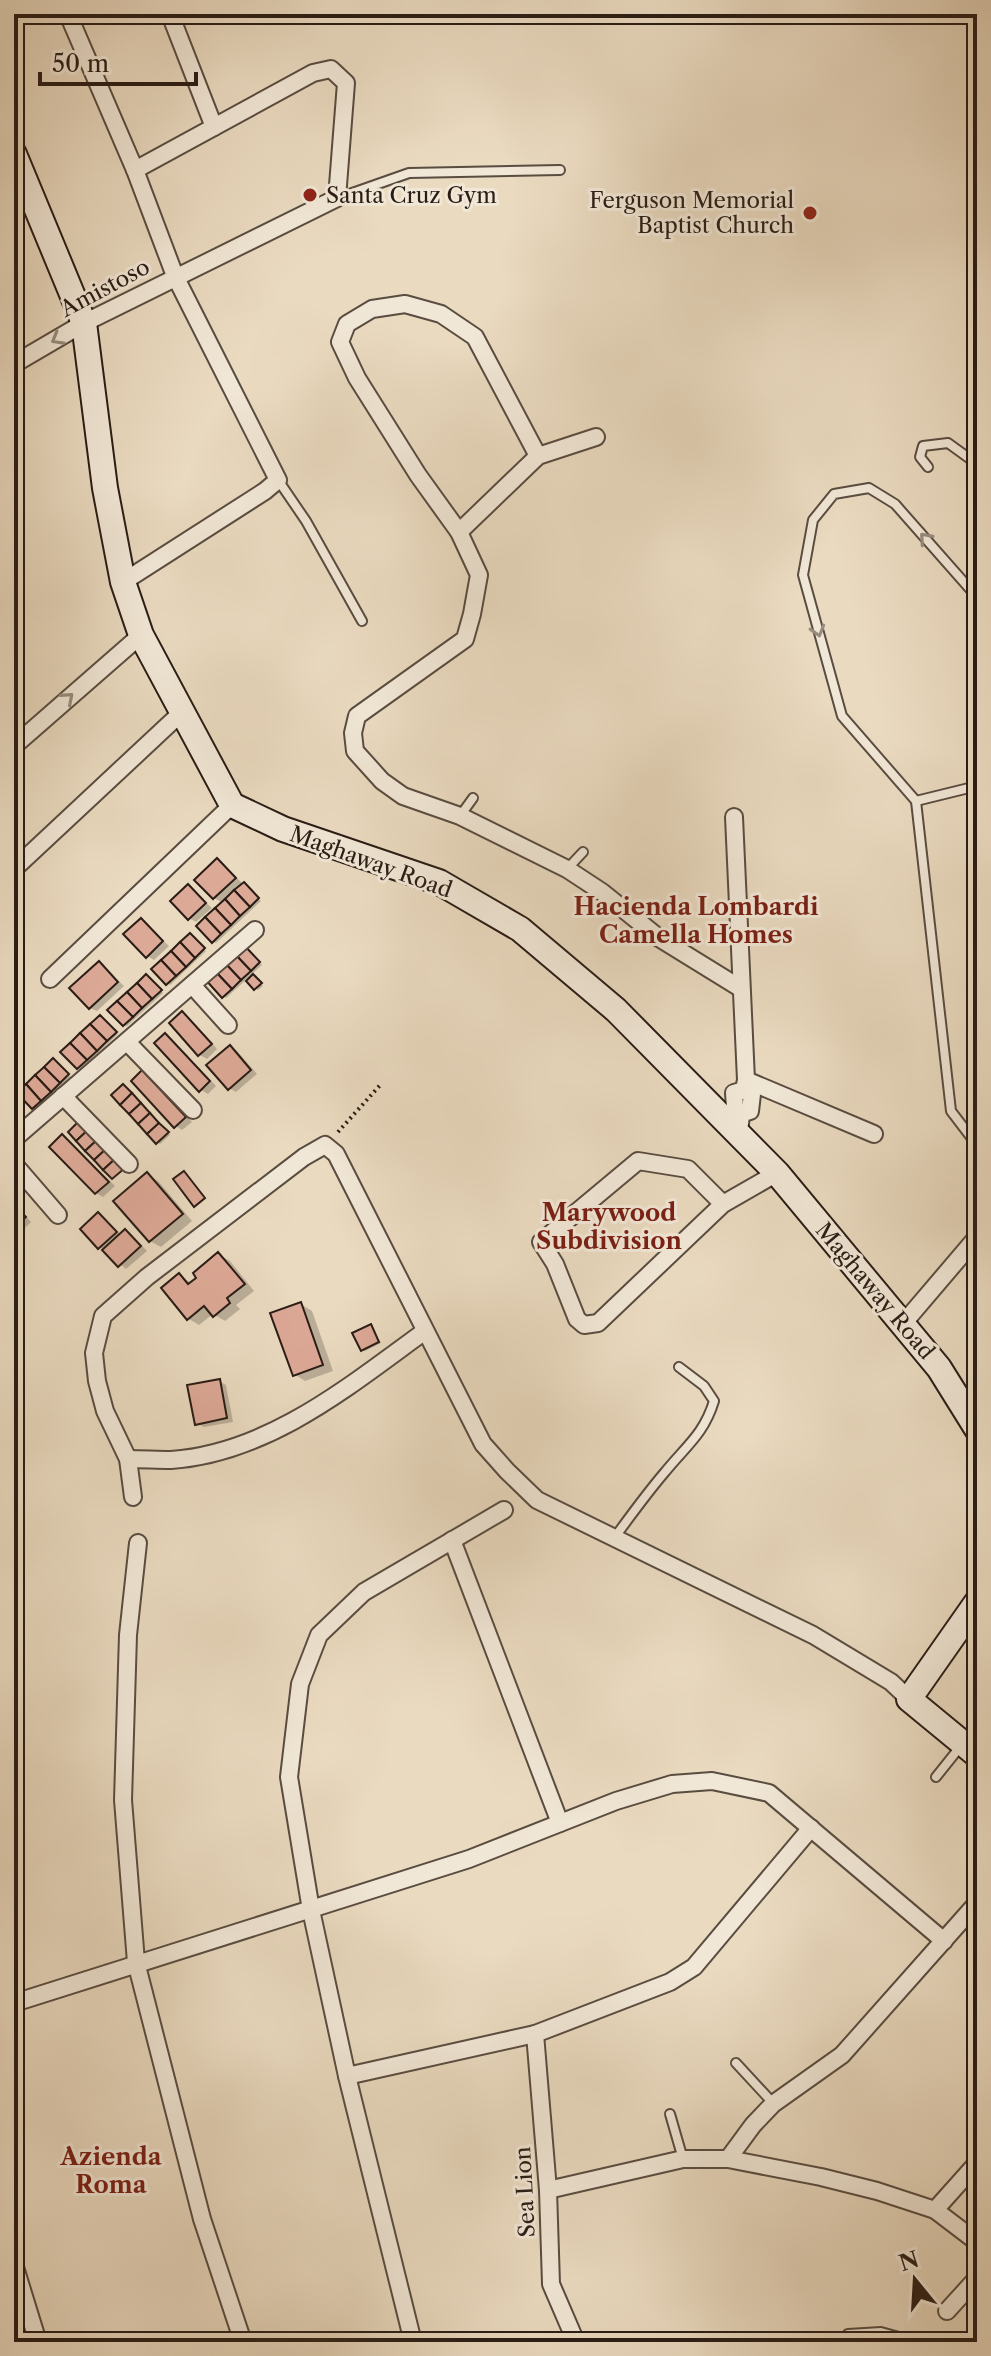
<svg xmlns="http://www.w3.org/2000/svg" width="991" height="2356" font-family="'Libre Caslon Text',serif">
  <rect width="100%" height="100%" fill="#eadac0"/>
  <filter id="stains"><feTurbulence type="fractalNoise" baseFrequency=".0025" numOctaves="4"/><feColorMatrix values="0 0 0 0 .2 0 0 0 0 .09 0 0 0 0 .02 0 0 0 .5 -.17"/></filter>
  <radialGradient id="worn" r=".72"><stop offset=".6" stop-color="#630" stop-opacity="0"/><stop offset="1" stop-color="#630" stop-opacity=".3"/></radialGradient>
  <g fill="#0003">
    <path d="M218,860L261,901L216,943L213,941L223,903L214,898Z"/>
    <path d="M188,887L212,908L196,922L189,918Z"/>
    <path d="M141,920L169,946L154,960L147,956Z"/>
    <path d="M193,937L206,951L170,985L167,983Z"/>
    <path d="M245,947L262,965L251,975L263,986L258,990L247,979L226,998L224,996Z"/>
    <path d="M99,963L124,986L97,1011L90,1008Z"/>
    <path d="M149,978L163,993L127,1026L124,1025Z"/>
    <path d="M182,1013L189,1017L217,1049L207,1059L200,1055L172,1023Z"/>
    <path d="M103,1019L118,1034L81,1069L78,1068Z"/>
    <path d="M166,1035L172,1039L216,1086L208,1094L201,1090Z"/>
    <path d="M230,1047L237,1051L257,1074L236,1092L229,1088Z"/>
    <path d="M56,1062L71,1077L36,1109L33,1107Z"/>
    <path d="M143,1073L150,1077L192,1122L182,1130L176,1126Z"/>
    <path d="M126,1088L170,1135L160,1144L158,1142Z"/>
    <path d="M63,1136L115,1186L103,1197L96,1193Z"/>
    <path d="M147,1175L158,1181L192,1221L161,1247L150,1241Z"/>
    <path d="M14,1203L31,1222L21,1232L14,1228Z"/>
    <path d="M98,1214L121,1235L125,1231L132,1235L147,1251L126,1269L100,1247Z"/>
    <path d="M219,1255L230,1261L254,1291L236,1305L240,1309L225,1321L213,1314L199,1325L189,1319L180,1275L192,1284Z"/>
    <path d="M301,1304L312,1311L333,1371L305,1381L294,1374Z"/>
    <path d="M371,1326L381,1343L365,1351L362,1349Z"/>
    <path d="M219,1381L226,1385L233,1422L204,1427L197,1423Z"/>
  </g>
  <g fill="#dda997" stroke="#291c15" stroke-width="2">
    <path d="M217,858L236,878L213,899L194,880Z"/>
    <path d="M244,882L259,898L250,907L234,890Z"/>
    <path d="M188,884L206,903L188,920L170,901Z"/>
    <path d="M234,890L250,907L240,916L225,899Z"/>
    <path d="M225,899L240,916L231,925L215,908Z"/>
    <path d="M215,908L231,925L221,934L205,917Z"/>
    <path d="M205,917L221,934L212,943L196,926Z"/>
    <path d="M141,918L163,941L146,958L123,934Z"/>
    <path d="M190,933L205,948L195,958L180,942Z"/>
    <path d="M180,942L195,958L186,967L171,951Z"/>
    <path d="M242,943L260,962L251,971L233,952Z"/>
    <path d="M171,951L186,967L176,976L161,960Z"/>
    <path d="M233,952L251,971L241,980L223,961Z"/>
    <path d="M161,960L176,976L166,985L151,969Z"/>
    <path d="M99,961L118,982L89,1009L69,988Z"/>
    <path d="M223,961L241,980L232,989L214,970Z"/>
    <path d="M214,970L232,989L222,998L205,979Z"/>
    <path d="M146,974L162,990L152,999L137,983Z"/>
    <path d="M253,974L262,983L254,990L246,981Z"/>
    <path d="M137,983L152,999L142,1008L127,992Z"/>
    <path d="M127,992L142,1008L133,1017L117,1001Z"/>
    <path d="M117,1001L133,1017L123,1026L107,1010Z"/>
    <path d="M182,1011L212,1044L198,1056L169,1023Z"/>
    <path d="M100,1015L117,1032L107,1041L90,1024Z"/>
    <path d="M90,1024L107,1041L97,1051L80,1033Z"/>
    <path d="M80,1033L97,1051L87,1060L70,1043Z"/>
    <path d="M165,1033L210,1081L199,1092L154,1043Z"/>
    <path d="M70,1043L87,1060L77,1069L60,1052Z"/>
    <path d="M230,1045L251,1070L228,1090L206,1065Z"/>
    <path d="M53,1058L69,1074L60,1083L44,1067Z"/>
    <path d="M44,1067L60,1083L51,1092L35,1075Z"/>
    <path d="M142,1070L186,1117L174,1128L131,1081Z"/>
    <path d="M35,1075L51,1092L41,1101L26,1084Z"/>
    <path d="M26,1084L41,1101L32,1109L17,1093Z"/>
    <path d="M123,1084L132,1093L120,1105L111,1095Z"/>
    <path d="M132,1093L141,1103L129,1114L120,1105Z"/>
    <path d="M141,1103L150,1113L138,1124L129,1114Z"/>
    <path d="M150,1113L159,1123L147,1134L138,1124Z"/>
    <path d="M80,1120L89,1129L76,1141L68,1132Z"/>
    <path d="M159,1123L169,1132L156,1144L147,1134Z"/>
    <path d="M89,1129L98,1139L85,1151L76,1141Z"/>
    <path d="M62,1134L109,1182L95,1194L49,1147Z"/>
    <path d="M98,1139L107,1148L94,1160L85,1151Z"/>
    <path d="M107,1148L116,1158L103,1170L94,1160Z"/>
    <path d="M116,1158L125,1168L112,1179L103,1170Z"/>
    <path d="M184,1171L205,1198L194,1207L173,1179Z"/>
    <path d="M147,1172L183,1214L149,1242L113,1201Z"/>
    <path d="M14,1204L26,1217L14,1228Z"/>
    <path d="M98,1212L117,1232L98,1249L80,1229Z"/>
    <path d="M125,1229L141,1246L118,1267L102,1250Z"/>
    <path d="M218,1252L245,1284L227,1298L230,1303L213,1317L204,1306L187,1320L161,1288L179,1273L188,1284L196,1278L193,1273Z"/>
    <path d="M301,1302L323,1365L293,1376L270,1313Z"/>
    <path d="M371,1324L379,1342L361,1351L352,1333Z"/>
    <path d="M220,1379L227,1418L195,1425L187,1385Z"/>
  </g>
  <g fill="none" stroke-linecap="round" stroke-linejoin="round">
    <g stroke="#594c40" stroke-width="12">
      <g id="lane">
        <path d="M338,198L409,173L560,170"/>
        <path d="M977,411V415"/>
        <path d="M928,467L920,457L923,446L948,443L977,464"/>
        <path d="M278,480L306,521L362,621"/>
        <path d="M977,597L895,504L869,488L834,494L813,520L803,575L842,716L916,801L951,1111L977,1145"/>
        <path d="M916,801L977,786"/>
        <path d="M460,816L473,798"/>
        <path d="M567,869L583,852"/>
        <path d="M615,1537C631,1515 647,1493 665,1472C686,1446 704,1434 714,1401L704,1386L679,1367"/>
        <path d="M936,1777L960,1747"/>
        <path d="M736,2063L773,2103"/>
        <path d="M670,2114L683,2159"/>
        <path d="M847,2342L848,2334L881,2332L917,2342"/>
      </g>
    </g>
    <g stroke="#594c40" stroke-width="20">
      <g id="street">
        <path d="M68,14L135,170L175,276L278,480L265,491L123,582"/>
        <path d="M170,14L214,127"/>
        <path d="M14,364L84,323L337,198L346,83L331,69L313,73L135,170"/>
        <path d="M538,456L475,337L441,314L405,304L372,309L347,324L340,342L357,378L418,475L459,532L479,575L472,614L465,639L357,716L353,733L355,751L382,781L403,796L460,816L567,869L602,892L659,938L740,988"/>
        <path d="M459,532L538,456L596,437"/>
        <path d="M14,746L141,635"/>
        <path d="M734,817L746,1080L744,1090L734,1093L735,1108L741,1114"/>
        <path d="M14,869L181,713"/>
        <path d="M50,979L232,805"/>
        <path d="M192,985L228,1025"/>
        <path d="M127,1042L193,1110"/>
        <path d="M746,1080L874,1134"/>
        <path d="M63,1096L129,1164"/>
        <path d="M740,1124L741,1114L750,1111L752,1094L744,1090"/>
        <path d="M14,1139L255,930"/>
        <path d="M14,1164L58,1215"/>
        <path d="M723,1204L688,1169L638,1161L541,1242L555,1264L577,1319L584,1325L598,1323L723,1204L777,1173"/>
        <path d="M902,1325L977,1237"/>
        <path d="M961,1404L977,1390"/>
        <path d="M128,1459C143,1459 157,1460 171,1460C269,1453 349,1386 425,1331"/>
        <path d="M133,1497L128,1459L105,1411L97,1381L94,1353L103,1316L147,1277L304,1157L325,1145L336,1154L483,1444L507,1471L537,1500L813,1635L891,1682L909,1699"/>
        <path d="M452,1540L560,1823"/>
        <path d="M138,1543L128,1635L123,1800L136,1962L202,2219L243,2342"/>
        <path d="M14,2003L469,1859L616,1801L672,1784L712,1781L769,1793L944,1941"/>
        <path d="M535,2034L548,2190L551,2284L576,2342"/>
        <path d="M347,2076L535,2034L670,1982L694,1967L811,1828"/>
        <path d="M728,2159L753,2125L773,2104L842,2055L977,1903"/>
        <path d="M548,2190L683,2159H728L821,2177L877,2191L935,2210L977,2242"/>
        <path d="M935,2210L977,2163"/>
        <path d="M14,2264L38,2342"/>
        <path d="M947,2311L977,2278"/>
        <path d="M413,2342L347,2076L311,1910L289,1777L300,1684L319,1635L364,1592L504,1510"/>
      </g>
    </g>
    <g stroke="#291c15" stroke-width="28">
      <g id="secondary">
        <path d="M14,154L84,323L105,488L123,582L141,635L232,805L283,829L439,882L520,929L616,1010L777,1173L939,1368L977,1429"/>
        <path d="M977,1602L909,1699L977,1755"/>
      </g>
    </g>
    <path stroke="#291c15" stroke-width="4" stroke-dasharray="2 4" stroke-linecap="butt" d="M338,1132L382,1083"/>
    <use href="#lane" stroke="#f1e7d6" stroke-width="8"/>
    <use href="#street" stroke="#f1e7d6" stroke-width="16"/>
    <use href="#secondary" stroke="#f1e7d6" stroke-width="24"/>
  </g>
  <defs><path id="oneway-chevron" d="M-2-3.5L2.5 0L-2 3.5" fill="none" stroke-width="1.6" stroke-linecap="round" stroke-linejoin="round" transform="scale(2)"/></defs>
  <g stroke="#978c7f">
    <use href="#oneway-chevron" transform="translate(57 339) rotate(150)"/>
    <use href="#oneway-chevron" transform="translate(925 538) rotate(-131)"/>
    <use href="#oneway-chevron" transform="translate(818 631) rotate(74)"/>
    <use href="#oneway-chevron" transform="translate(68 698) rotate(-41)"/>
  </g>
  <g fill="#8f2418" stroke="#f1e7d6" stroke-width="3">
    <circle cx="310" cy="195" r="8"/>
    <circle cx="810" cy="213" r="8"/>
  </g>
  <g text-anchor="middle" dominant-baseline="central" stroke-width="6" stroke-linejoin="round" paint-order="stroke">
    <g font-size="22" fill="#291c15" stroke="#f1e7d6" text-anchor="start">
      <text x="326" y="195">Santa Cruz Gym</text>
      <text x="794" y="200" text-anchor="end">Ferguson Memorial<tspan x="794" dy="25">Baptist Church</tspan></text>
    </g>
    <g font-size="22" fill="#291c15" stroke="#f1e7d6">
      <text transform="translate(105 288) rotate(-28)">Amistoso</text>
      <text transform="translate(371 862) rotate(20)">Maghaway Road</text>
      <text transform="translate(875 1291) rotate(50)">Maghaway Road</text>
      <text transform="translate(525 2192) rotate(-93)">Sea Lion</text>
    </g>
    <g font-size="24" font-weight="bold" fill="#7a1f14" stroke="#f1e7d6">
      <text x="696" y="906">Hacienda Lombardi<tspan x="696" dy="28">Camella Homes</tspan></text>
      <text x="609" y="1212">Marywood<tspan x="609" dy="28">Subdivision</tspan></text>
      <text x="111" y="2156">Azienda<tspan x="111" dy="28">Roma</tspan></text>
    </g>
  </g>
  <rect width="991" height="2356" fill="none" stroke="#eadac0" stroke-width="48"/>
  <rect x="16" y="16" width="959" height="2324" fill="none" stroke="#291c15" stroke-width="4"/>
  <rect x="24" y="24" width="943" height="2308" fill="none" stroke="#291c15" stroke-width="2"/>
  <g transform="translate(915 2280) rotate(342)" stroke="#f1e7d6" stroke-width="6" paint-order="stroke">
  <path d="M0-6L14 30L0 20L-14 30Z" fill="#291c15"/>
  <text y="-12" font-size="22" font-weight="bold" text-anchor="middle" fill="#291c15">N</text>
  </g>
  <path d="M40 72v12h156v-12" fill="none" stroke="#291c15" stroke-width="4"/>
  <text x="52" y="72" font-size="24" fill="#291c15" stroke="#f1e7d6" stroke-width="6" paint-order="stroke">50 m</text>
  <rect width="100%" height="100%" filter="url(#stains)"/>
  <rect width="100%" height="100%" fill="url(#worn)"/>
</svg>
